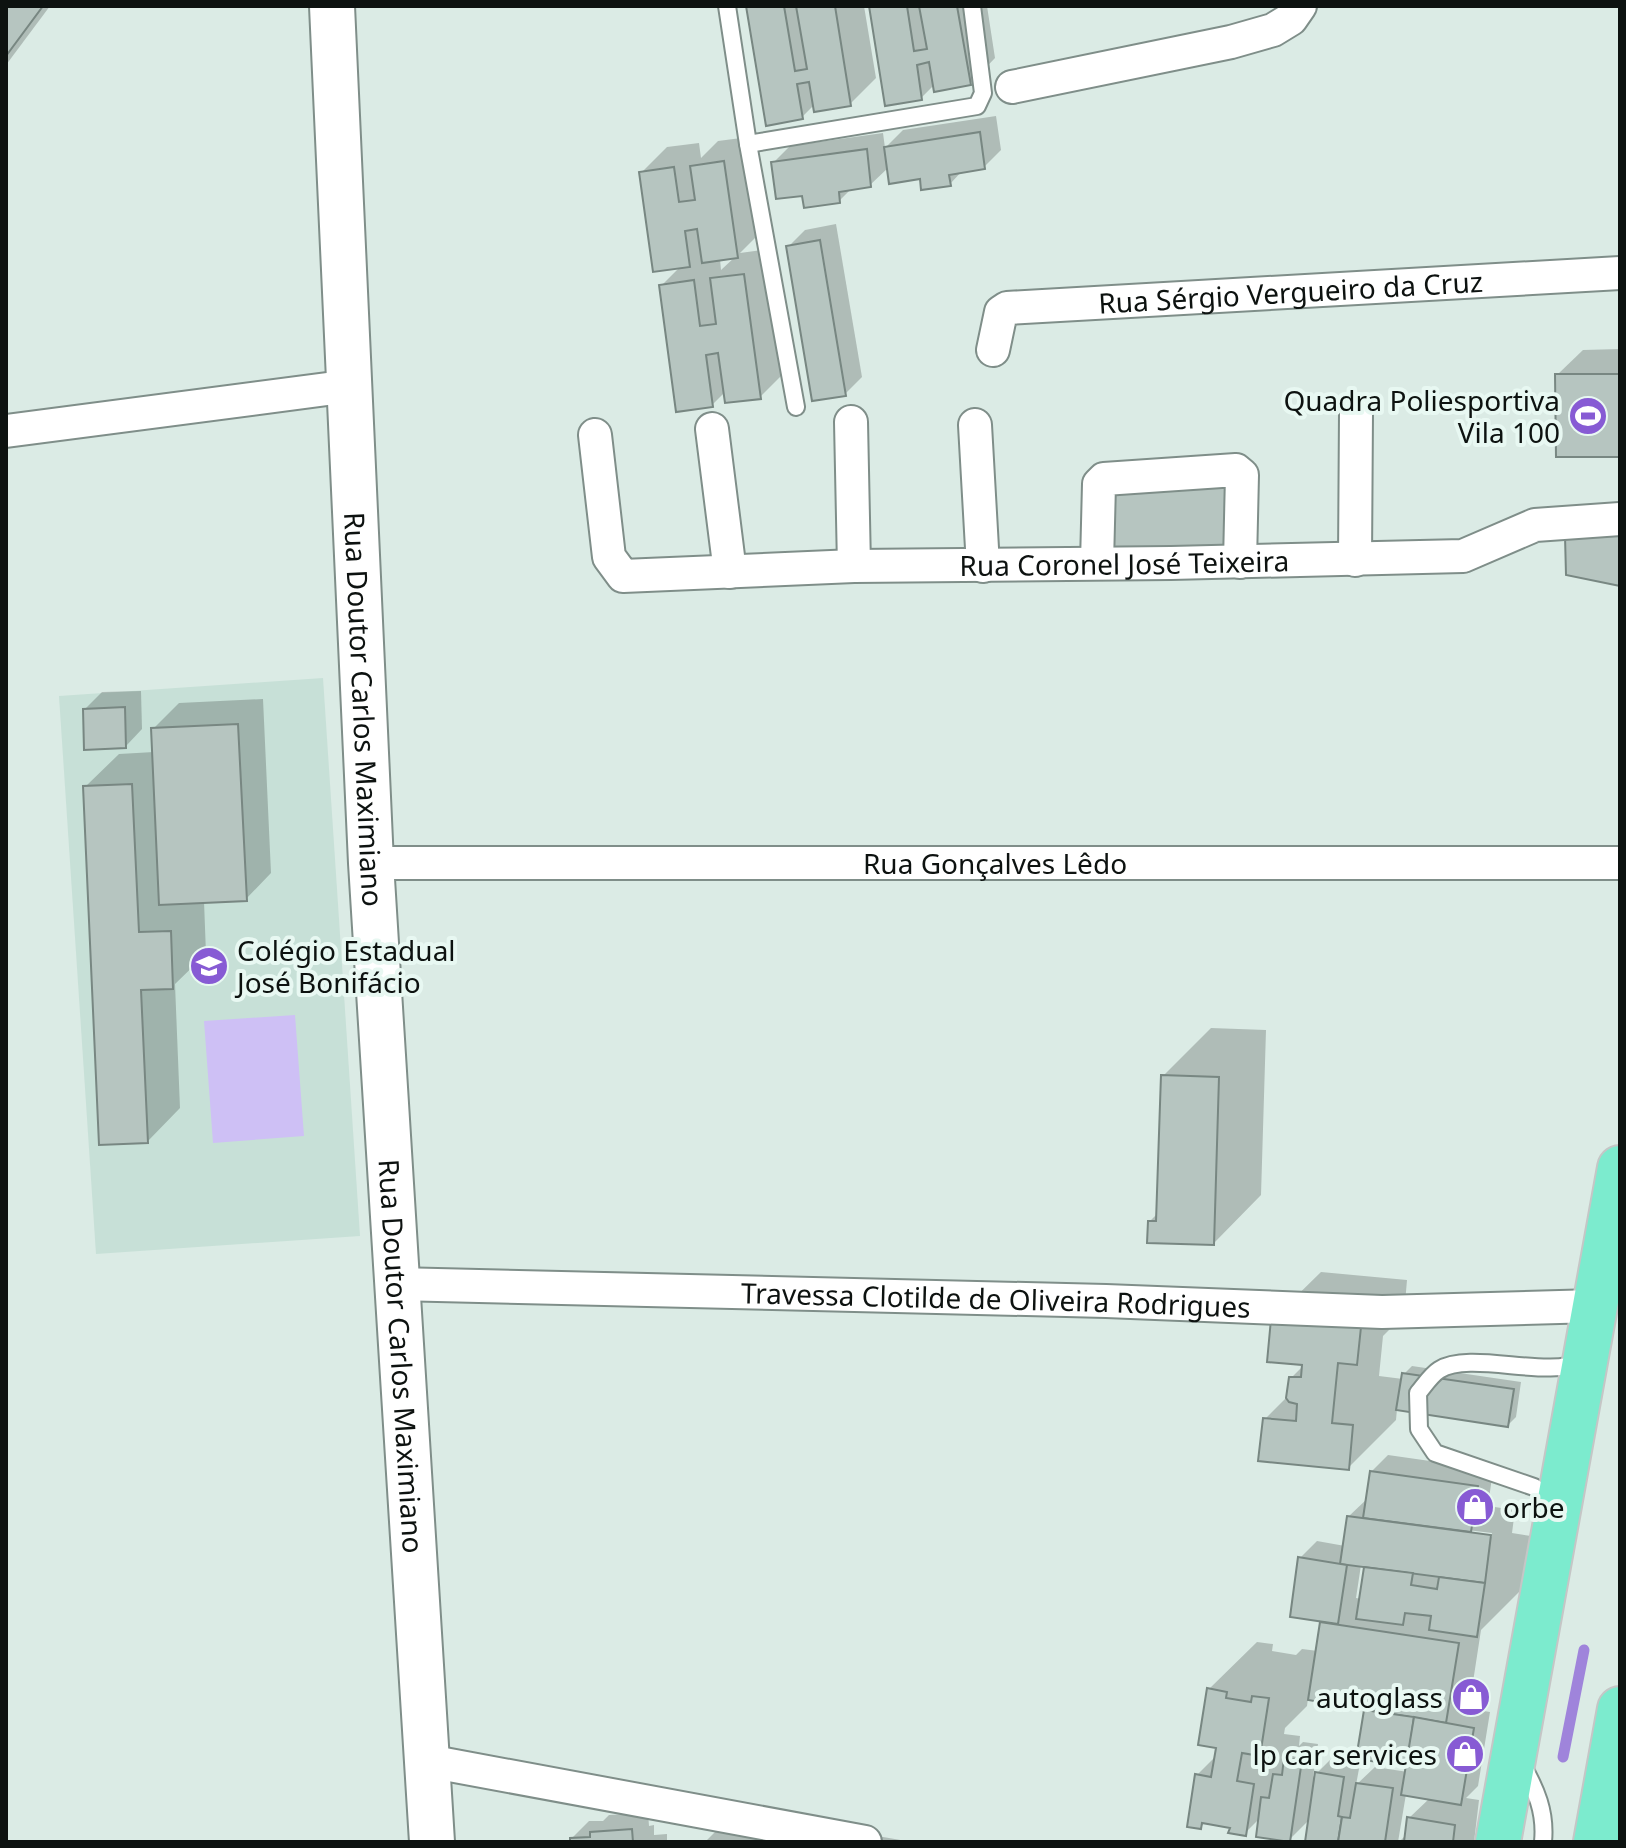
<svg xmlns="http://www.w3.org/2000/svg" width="1626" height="1848" font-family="'Noto Sans',sans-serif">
  <rect width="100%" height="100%" fill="#dbebe5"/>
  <path fill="#c7e0d7" d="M323,678L360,1236L96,1254L59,696Z"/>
  <path fill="#cec0f5" d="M295,1015L304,1136L213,1143L204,1021Z"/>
  <g fill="#0003" fill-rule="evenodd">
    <path d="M6,6H50L6,65Z"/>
    <path d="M748,6H864L876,78L850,104H815L802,117Z"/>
    <path d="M871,6H987L995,58L970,84L934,85L921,98Z"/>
    <path d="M996,116L1001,150L984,167L963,170L950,184L889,167L870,185L852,188L839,201L804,194L773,163L790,146L883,133L885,148L903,130Z"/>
    <path d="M749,137L762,231L740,253L769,249L785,372L760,397L725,392L712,405L661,286L681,266L641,173L667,147L699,143L701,158L718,141ZM735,257L721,270L720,259Z"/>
    <path d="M836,224L862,377L845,394L788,247L805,230Z"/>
    <path d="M1620,349V455L1557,375L1583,350Z"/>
    <path d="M141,691L142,729L126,746L85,709L102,692Z"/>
    <path d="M263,699L271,873L246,899L204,901L206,954L175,984L180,1108L147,1142L85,787L119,754L154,752L153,729L179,703Z"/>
    <path d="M1211,1028L1266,1030L1261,1195L1214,1243L1150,1221L1159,1212L1163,1076Z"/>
    <path d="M1321,1272L1407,1280L1404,1315L1383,1336L1379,1376L1403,1379L1404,1374L1412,1366L1521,1382L1516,1417L1508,1425L1397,1409L1396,1420L1348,1468L1265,1419L1289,1395L1291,1378L1305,1364L1273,1319Z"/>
    <path d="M1388,1455L1493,1470L1488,1506L1515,1510L1512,1533L1531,1536L1524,1587L1481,1630L1471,1695L1460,1707L1490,1712L1478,1786L1466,1798L1479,1800L1474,1842H1399L1407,1834L1409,1818L1430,1798L1406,1794L1398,1842H1307L1310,1819L1289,1840L1260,1818L1245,1833L1232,1826L1205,1822L1201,1827L1197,1775L1216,1756L1218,1746L1209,1689L1257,1642L1273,1644L1272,1651L1296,1655L1302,1649L1318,1651L1325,1620L1300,1558L1317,1541L1345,1546L1348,1517L1368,1498L1371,1472ZM1459,1529L1492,1533V1537L1459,1533ZM1361,1565L1367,1566L1362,1599L1356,1598ZM1308,1698L1369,1708L1366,1711L1358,1760L1334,1756L1313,1777L1318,1744L1303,1742L1299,1746L1300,1736L1284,1734L1285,1728L1307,1706ZM1361,1758L1409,1764L1408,1772L1375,1767L1356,1785Z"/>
    <path d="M738,1809L808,1824L912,1842H705Z"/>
    <path d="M648,1813L649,1826L654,1825V1835L667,1834V1842H572V1838L589,1821H603L609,1815Z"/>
  </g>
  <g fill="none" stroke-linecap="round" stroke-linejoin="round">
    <path stroke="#9f84db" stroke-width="11" d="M1563,1757L1584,1650"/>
  </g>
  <g fill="#b6c5c0" stroke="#788782" stroke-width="2">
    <path d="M6,6H43L6,56Z"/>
    <path d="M746,6H784L795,71L807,69L796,6H835L851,106L814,112L809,82L797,84L803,119L766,126Z"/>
    <path d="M869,6H907L914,51L927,49L919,6H957L971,85L934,92L929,62L917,65L922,100L885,106Z"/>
    <path d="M980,132L985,169L949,175L951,186L921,190L920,179L889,184L884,147Z"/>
    <path d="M867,149L871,187L839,192L840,203L804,208L802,196L776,199L771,162Z"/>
    <path d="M724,161L738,258L702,263L697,229L685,231L690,267L653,272L639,172L674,167L679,202L695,200L690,166Z"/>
    <path d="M820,240L846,396L812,401L786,246Z"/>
    <path d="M744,274L761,399L725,403L718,353L706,355L713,407L676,412L659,285L694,280L700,326L716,324L710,278Z"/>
    <path d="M1555,374H1620V457H1556Z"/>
    <path d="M1230,485L1229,551H1109V489Z"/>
    <path d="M1620,534V586L1566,575L1565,536Z"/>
    <path d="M125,707L126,748L84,750L83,709Z"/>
    <path d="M238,724L247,901L159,905L151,728Z"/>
    <path d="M132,784L139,932L171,931L173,989L141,990L148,1143L99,1145L83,786Z"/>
    <path d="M1161,1075L1219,1077L1214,1245L1147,1243L1148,1221H1156Z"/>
    <path d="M1271,1319L1361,1327L1357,1365L1338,1363L1332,1423L1353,1425L1349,1470L1258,1461L1263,1418L1296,1421L1297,1404L1289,1402L1286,1398L1289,1377H1301L1302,1365L1267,1362Z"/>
    <path d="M1402,1373L1514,1389L1508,1427L1396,1410Z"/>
    <path d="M1370,1471L1478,1486L1471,1532L1363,1518Z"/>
    <path d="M1347,1516L1491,1535L1485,1583L1340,1564Z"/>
    <path d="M1298,1557L1347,1565L1338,1624L1290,1617Z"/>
    <path d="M1364,1567L1413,1573L1411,1585L1437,1589L1439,1577L1485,1583L1477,1637L1429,1630L1431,1616L1405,1613L1403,1625L1356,1619Z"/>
    <path d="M1320,1622L1459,1643L1446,1723L1308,1700Z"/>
    <path d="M1207,1688L1227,1692L1226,1698L1251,1702L1252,1696L1269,1698L1260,1756L1242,1753L1237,1781L1254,1784L1246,1836L1228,1833L1230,1828L1202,1823L1201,1829L1187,1827L1195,1774L1211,1777L1216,1748L1198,1745Z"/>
    <path d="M1364,1710L1414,1717L1407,1766L1356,1759Z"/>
    <path d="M1414,1717L1474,1728L1461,1805L1401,1795Z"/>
    <path d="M1284,1758L1302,1760L1290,1842L1256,1837L1261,1797L1269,1798L1273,1774L1282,1775Z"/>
    <path d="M1315,1772L1344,1777L1338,1816L1342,1817L1338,1842H1305Z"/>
    <path d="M1356,1783L1393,1788L1385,1842H1338L1342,1817L1350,1818Z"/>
    <path d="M1407,1817L1455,1825L1453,1842H1404Z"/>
    <path d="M632,1829L633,1842H638H570V1838L590,1837V1832Z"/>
  </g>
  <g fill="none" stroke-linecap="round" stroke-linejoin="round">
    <g stroke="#7f8e89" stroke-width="20">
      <g id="service">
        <path d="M727,6L748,144L977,106L983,93L972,6"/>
        <path d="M748,144L796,407"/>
        <path d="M1556,1503L1534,1487L1435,1453L1419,1429L1418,1393C1424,1386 1431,1375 1439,1370C1470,1350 1550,1380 1581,1361"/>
        <path d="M1521,1763C1536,1789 1546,1812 1543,1842"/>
      </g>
    </g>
    <g stroke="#7f8e89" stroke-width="36">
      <g id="minor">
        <path d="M1012,87L1231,42L1273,30L1291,19L1300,6"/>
        <path id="s1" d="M993,350L1001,312L1007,308L1620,273"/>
        <path d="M851,422L854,566"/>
        <path d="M975,425L983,566"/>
        <path d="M712,429L730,572"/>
        <path d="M6,431L350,386"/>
        <path id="s2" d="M595,435L609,557L623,576L854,566L1171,563L1463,556L1535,525L1620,519"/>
        <path d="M1355,560L1356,413"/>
        <path d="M1097,563L1099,484L1104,479L1236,470L1242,475L1240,562"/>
        <path id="s3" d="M371,863H1620"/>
        <path id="s4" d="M396,1284L1106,1301L1382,1312L1595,1306"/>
        <path d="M428,1761L865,1842"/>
      </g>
    </g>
    <g stroke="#7f8e89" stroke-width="48">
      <g id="secondary">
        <path id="s5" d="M332,6L371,863L432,1842"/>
      </g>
    </g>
    <g stroke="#c5c6c6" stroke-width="48">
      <g id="trunk">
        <path d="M1498,1842L1620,1168"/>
        <path d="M1596,1842L1620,1709"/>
      </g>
    </g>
    <use href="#service" stroke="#fff" stroke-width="16"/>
    <use href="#minor" stroke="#fff" stroke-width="32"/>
    <use href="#secondary" stroke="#fff" stroke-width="44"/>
    <use href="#trunk" stroke="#7cebce" stroke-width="44"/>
  </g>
  <defs>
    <g id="stadium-disc" transform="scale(2)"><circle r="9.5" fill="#875bd4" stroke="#e8f8f2"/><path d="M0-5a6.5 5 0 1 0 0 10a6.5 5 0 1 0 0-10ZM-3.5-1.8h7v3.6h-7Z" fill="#fff"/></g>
    <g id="school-disc" transform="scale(2)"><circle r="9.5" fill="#875bd4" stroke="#e8f8f2"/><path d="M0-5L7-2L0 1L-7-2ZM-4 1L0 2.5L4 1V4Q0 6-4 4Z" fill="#fff"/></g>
    <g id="shop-disc" transform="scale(2)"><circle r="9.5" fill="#875bd4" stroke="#e8f8f2"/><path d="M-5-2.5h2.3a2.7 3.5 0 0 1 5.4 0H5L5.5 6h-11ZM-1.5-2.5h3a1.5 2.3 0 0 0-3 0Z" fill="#fff"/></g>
  </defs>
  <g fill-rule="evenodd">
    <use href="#stadium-disc" x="1588" y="416"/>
    <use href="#school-disc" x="209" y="966"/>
    <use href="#shop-disc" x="1475" y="1507"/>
    <use href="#shop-disc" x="1471" y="1697"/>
    <use href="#shop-disc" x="1465" y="1754"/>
  </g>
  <g text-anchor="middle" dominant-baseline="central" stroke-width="8" stroke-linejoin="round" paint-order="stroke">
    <g font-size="28" fill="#0d1210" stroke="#e8f8f2">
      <text stroke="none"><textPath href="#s1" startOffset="330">Rua Sérgio Vergueiro da Cruz</textPath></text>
      <text stroke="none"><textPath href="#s2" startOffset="648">Rua Coronel José Teixeira</textPath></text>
      <text stroke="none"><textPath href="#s5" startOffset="704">Rua Doutor Carlos Maximiano</textPath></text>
      <text stroke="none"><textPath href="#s3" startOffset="624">Rua Gonçalves Lêdo</textPath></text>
      <text stroke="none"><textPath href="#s4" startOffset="600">Travessa Clotilde de Oliveira Rodrigues</textPath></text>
      <text stroke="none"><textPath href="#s5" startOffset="1352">Rua Doutor Carlos Maximiano</textPath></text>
    </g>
    <g font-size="28" fill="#0d1210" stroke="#e8f8f2" text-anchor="end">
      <text x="1560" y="400">Quadra Poliesportiva<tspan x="1560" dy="32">Vila 100</tspan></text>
      <text x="237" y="950" text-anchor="start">Colégio Estadual<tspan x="237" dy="32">José Bonifácio</tspan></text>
      <text x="1503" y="1507" text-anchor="start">orbe</text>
      <text x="1443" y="1697">autoglass</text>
      <text x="1437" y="1754">lp car services</text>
    </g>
  </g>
  <rect width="1626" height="1848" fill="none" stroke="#0d1210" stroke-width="16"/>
</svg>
